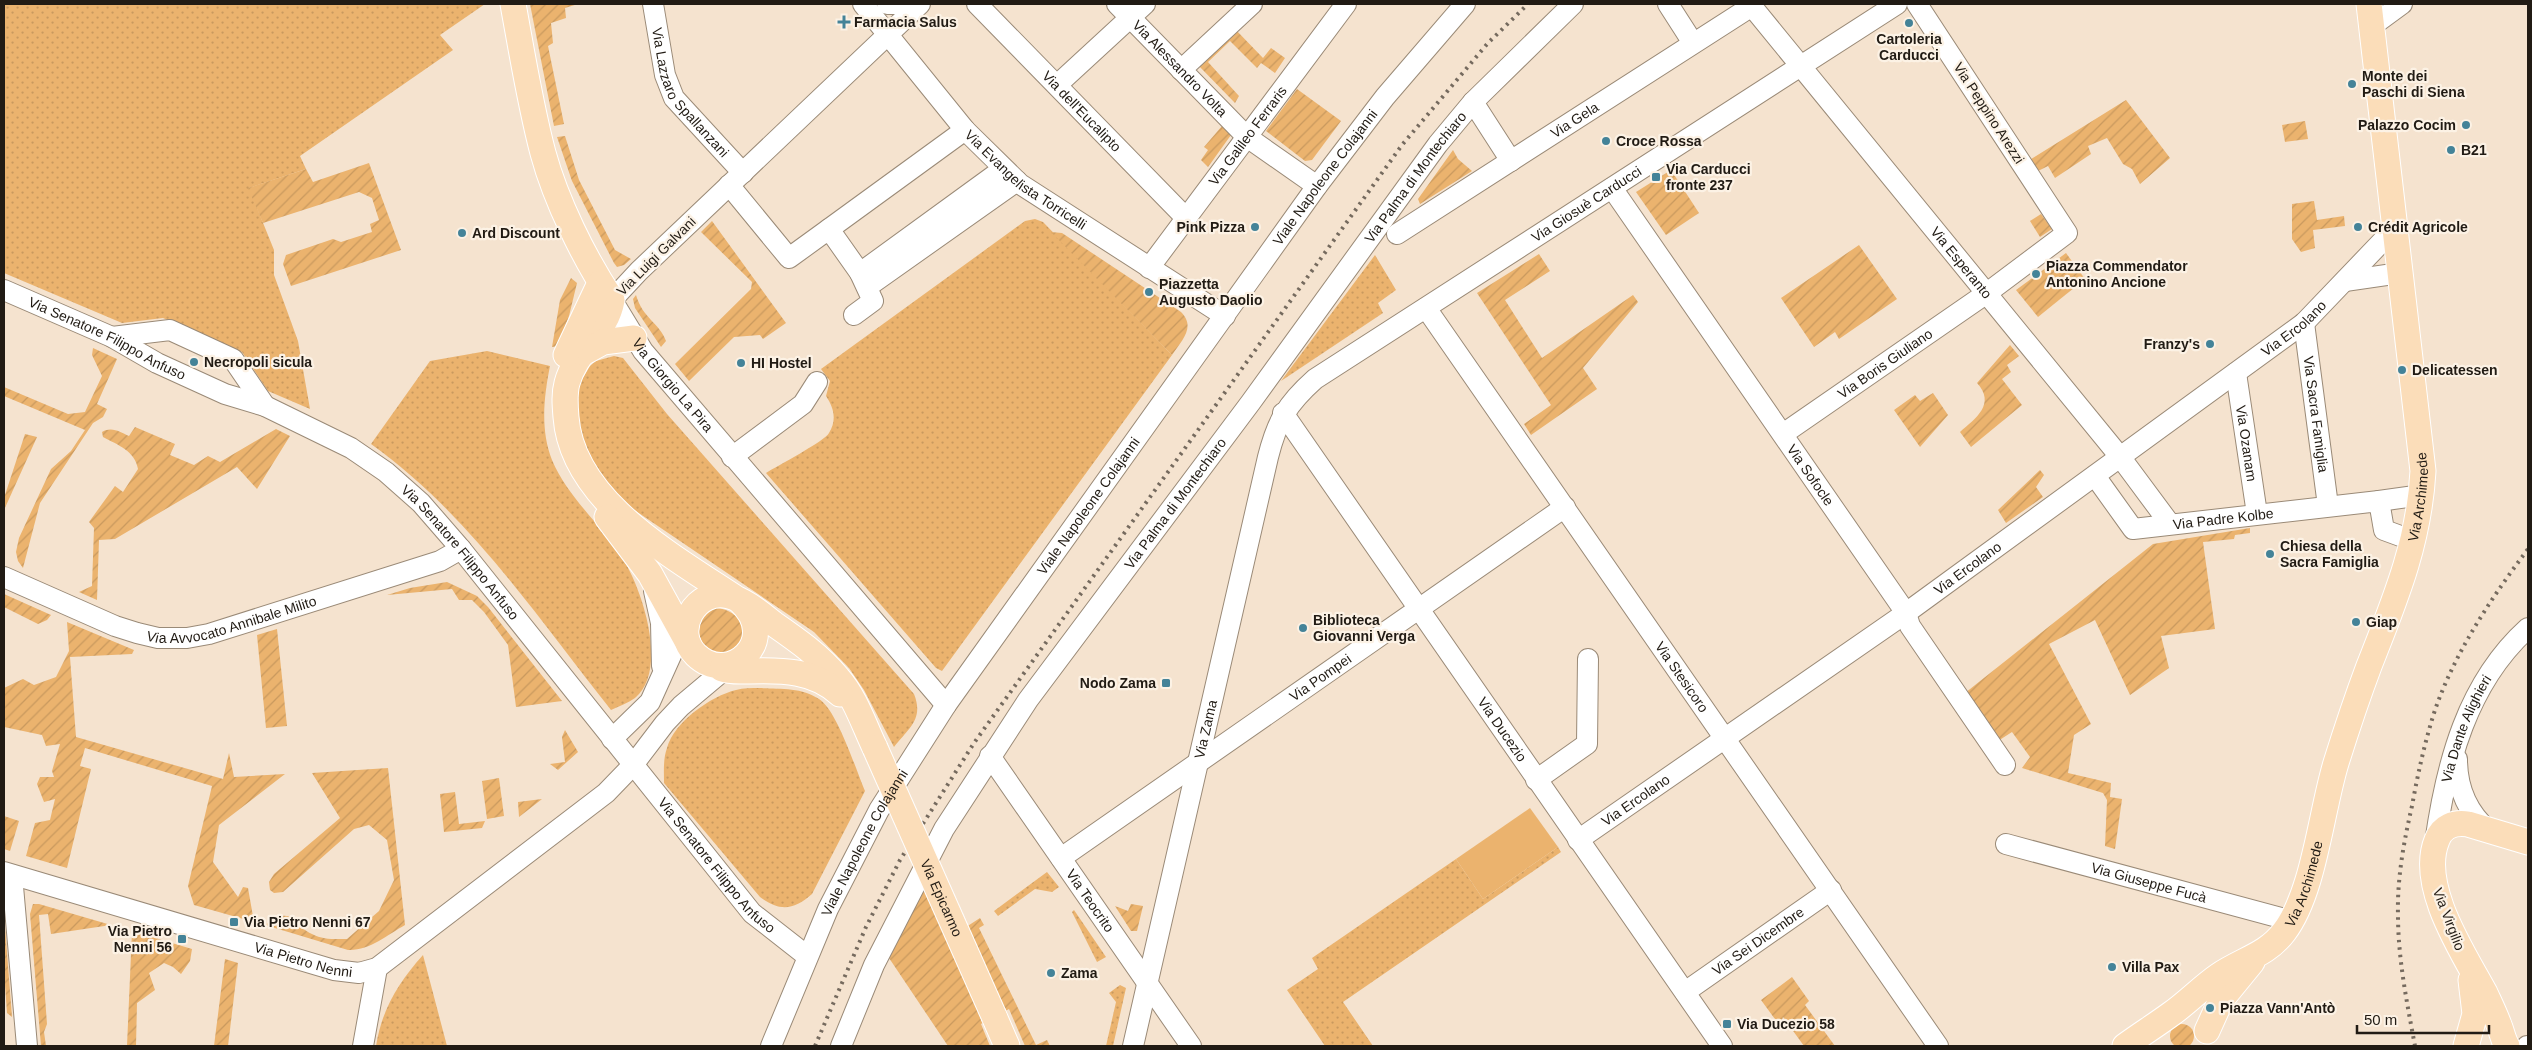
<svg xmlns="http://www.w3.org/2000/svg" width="2532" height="1050" font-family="Helvetica,sans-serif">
  <defs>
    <pattern id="grass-dots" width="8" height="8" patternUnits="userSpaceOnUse" patternTransform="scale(1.25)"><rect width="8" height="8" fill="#ebb36e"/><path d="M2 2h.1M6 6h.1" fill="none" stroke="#c9995e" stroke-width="1.8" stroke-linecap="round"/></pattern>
    <pattern id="garden-furrows" width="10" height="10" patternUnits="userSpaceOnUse" patternTransform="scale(1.25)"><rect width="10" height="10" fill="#ebb36e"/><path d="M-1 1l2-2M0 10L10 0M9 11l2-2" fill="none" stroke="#c9995e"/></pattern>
  </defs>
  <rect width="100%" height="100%" fill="#f5e3cf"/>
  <g fill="url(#grass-dots)">
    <path d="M4,4H485L440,35L453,50L300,156L306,169L249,188L274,250V275L298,341L310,409L268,391L242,352L163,318L122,323L4,273Z"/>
    <path d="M1035,219L1043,222L1172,355L942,671L936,668L766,473C777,466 825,441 829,433C837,420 834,408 826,396L830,381L821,369L1025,221Z"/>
    <path d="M1375,255L1396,290L1378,303L1383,313L1281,381Z"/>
    <path d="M487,351L550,366C544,396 540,430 552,460C568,498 601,524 623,559C642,589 669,670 635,698C628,703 619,706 611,710C537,617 469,514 371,444L430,361Z"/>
    <path d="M614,356L623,358L667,414L914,694C924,719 909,728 894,747L864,690L849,668L814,632L621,501L585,455L575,414L577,388L590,366L596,361Z"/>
    <path d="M759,688C779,689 802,687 819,699C837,710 856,770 865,791L812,894C794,910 780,912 760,897L664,783C664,771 663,759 667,748C674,722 711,696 736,690C743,688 752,688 759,688Z"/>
    <path d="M1558,847L1561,852L1343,1002L1373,1046H1325L1287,990L1318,969L1312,958L1456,859L1483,899Z"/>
    <path d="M1047,872L1059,887L1052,892L1035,889L998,916L994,911Z"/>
    <path d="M1074,910L1106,957L1097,962L1072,912Z"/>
    <path d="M423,955L447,1046H376C382,1009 398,983 423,955Z"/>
    <path d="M1120,985L1126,988L1113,1046H1106L1116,1002L1109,993Z"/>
  </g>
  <g fill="url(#garden-furrows)">
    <path d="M530,4H578L565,8L566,18L551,23L553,43L548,46L564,124L554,126Z"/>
    <path d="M1235,29L1263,58L1271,48L1285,58L1275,73L1261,63L1257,68L1230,41L1208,62L1239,96L1235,103L1198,65Z"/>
    <path d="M1297,89L1341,121L1312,160L1305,161L1266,131Z"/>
    <path d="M2126,100L2170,158L2140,184L2132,169L2123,164L2107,138L2088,146L2091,154L2055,178L2048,166L2036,172L2028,161Z"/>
    <path d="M2305,121L2308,139L2285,142L2282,125Z"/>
    <path d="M1222,126L1231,135L1208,167L1201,160L1208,150L1204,147Z"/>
    <path d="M565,136L579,180L615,250L631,259L624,265L617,267L614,263L572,181L557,137Z"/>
    <path d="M1453,150L1458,159L1472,171L1420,204L1418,199Z"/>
    <path d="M369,163L401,250L291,286L283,264L286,255L333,239L341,242L372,232L370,224L379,220L372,198L359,192L263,223L248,188L306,169L313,182Z"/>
    <path d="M1671,170L1699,213L1666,235L1636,192Z"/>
    <path d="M2314,201L2317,220L2344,216L2345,226L2313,230L2315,248L2301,252L2292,239V204Z"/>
    <path d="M2041,214L2052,229L2040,237L2030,221Z"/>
    <path d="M712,221L786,323L763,339L760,335L734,337L689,381L675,364L751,289L752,282L701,232Z"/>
    <path d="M1051,232L1062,233L1181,312C1196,327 1182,340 1172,355Z"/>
    <path d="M1859,245L1897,299L1839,339L1835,332L1814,347L1781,298Z"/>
    <path d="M2066,253L2085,279L2038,317L2016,290Z"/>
    <path d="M1539,254L1550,271L1505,300L1542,358L1633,295L1638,302L1583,368L1597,389L1531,435L1524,424L1551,405L1477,293Z"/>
    <path d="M571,278L577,283L569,316L558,346L552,347L560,300Z"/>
    <path d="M636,295C643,319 659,322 666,341L661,347L635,308L633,299Z"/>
    <path d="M2010,345L2019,356L2007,365L2011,372L2002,379L2022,405L1971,447L1960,432C1976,418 1996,404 1977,383Z"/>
    <path d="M93,348L117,359L97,404L107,409L103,417L93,423L40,503L23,568L18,561L16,552L19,538L51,469L71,451L85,430L4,396V387L68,414L85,412L102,376L92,355Z"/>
    <path d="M1933,393L1948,415L1920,447L1894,410L1915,395L1920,401Z"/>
    <path d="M135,427L175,444L170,455L194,465L208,456L220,462L276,429L290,436L257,489L237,467L115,539L99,540L97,600L79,592L92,586L94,528L89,522L115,486L123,492L138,469C135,451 118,445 103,437L102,432C112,426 120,432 129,436Z"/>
    <path d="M25,434L37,437L4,510V498Z"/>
    <path d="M2040,470L2044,475L2036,487L2043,497L2006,523L1998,510Z"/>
    <path d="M2250,528V533L2235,535L2234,539L2203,542L2215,629L2161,636L2169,668L2130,695L2095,620L2049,644L2091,724L2074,735L2068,773L2111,783L2110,797L2122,799L2115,849L2105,846L2107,800L2103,793L2022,768L2030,757L2012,732L1998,741L1965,693L2153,544Z"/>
    <path d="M447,582L477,596L488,607L562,701L516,707L508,645L484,612L472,600H459L452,589L387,595L410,588Z"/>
    <path d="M4,594L51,615L47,620L38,624L4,607Z"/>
    <path d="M714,608C733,607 755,628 738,647C734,652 723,653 716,656L698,644C697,623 695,620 714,608Z"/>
    <path d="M67,622L134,650L132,654L70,657L76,737L223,779L229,753L234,777L285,774L219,825L213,862L238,897L243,887L248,888L254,922L194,905L188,886L212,786L85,748L80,766L91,769L67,868L26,856L35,823L50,820L55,799L44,802L37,784L40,777H54L52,771L60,744L46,746L42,735L4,727V688L23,679L34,685L56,677L69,651Z"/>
    <path d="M277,629L287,726L266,728L257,635Z"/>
    <path d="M565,730L578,752L558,770L550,764L565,762L562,737Z"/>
    <path d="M388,768L405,925C387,935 369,951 348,950L265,925C294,904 290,924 312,934C323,940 335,939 347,939L379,911L394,880L387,840L369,825L354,829L283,892L274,893L270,890L269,882L274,874L340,818L312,773Z"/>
    <path d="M499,778L504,816L487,819L482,781Z"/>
    <path d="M455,792L459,824L485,821L482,828L444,832L440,794Z"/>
    <path d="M542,799L519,817L518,802Z"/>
    <path d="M4,816L19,821L10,851L4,849Z"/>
    <path d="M934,865L963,929L980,918L984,925L979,928L1036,1045L1047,1040L1050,1046H1025L1009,1009L981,1024L990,1046H948L889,958Z"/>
    <path d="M33,904H39L111,925L51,934L48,914L39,915L47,1024L44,1032L46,1046H41L30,914Z"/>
    <path d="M1131,904L1143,906L1137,931H1131L1115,906L1128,911Z"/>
    <path d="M4,914L12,1017L7,1013L4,971Z"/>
    <path d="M132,931L192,949L190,961L181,974L173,967L164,963L149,973L155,990L137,1003L136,1046H127Z"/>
    <path d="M225,959L238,963L228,1046H214Z"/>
    <path d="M1792,977L1809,1001L1805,1005L1835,1046H1804L1783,1017L1780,1026L1761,1000Z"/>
    <circle cx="2182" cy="1036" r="12"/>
  </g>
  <path fill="#ebb36e" d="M1530,808L1558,847L1483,899L1456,859Z"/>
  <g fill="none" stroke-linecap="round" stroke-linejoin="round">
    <g stroke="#9a8a77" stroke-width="22">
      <g id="minor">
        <path id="s1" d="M653,4L665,75L674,98L743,173"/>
        <path id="s2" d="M863,4L965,130L1020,184L1225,316"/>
        <path d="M887,4H913"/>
        <path id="s3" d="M920,4L639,271L612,300L643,351L946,705"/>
        <path id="s4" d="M977,4L1187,219"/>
        <path id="s5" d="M1117,4L1247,137L1317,186"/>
        <path d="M1668,4L1693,43"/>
        <path id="s6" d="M1750,4L2121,458L2170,524"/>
        <path d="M2372,26L2402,4"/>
        <path d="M1181,70L1252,4"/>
        <path d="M1057,85L1145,4"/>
        <path d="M1473,102L1511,161"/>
        <path d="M729,185L789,258L829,229L860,273"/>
        <path id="s7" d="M1612,188L1906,613L1910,626L2005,765"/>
        <path d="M829,229L965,130"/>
        <path id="s8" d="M1397,234L1752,6"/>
        <path id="s9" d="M1149,268L1346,4"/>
        <path d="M2345,281L2400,273"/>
        <path d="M867,287L1017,181"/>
        <path id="s10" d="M4,290L112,337L157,363L225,394L265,406L351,448L386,472L421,503L461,549L752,913L807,956"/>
        <path id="s11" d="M1426,308L1938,1046"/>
        <path d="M854,315L873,301L860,273L1003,169"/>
        <path id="s12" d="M2304,323L2328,506"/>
        <path d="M112,337L170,330L233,359L265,406"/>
        <path id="s13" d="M2236,373L2257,514"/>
        <path id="s14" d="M1283,413L1722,1046"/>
        <path id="s15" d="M1783,434L1987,293L2067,233L1917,4"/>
        <path d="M732,457L803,404L817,382"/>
        <path id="s16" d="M2095,476L2133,529L2379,501L2384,530L2414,541"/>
        <path d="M2379,501L2422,495"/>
        <path id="s17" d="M4,577L115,626L137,633L158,638H187L209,634L440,561L461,549"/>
        <path d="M654,591L661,623L662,666"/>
        <path d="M612,739L650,702L687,620"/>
        <path id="s18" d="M990,756L1191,1046"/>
        <path d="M2457,759C2457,788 2467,812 2489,831"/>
        <path d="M1536,780L1587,744L1588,659"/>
        <path id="s19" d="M1578,840L1906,613L2304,323L2394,229"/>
        <path id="s20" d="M2435,843C2446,764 2467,683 2528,628"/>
        <path id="s21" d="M2006,844L2292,921"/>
        <path id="s22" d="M1061,858L1565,507"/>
        <path id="s23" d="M4,872L334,970L359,973L377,968L606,793L633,765L665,723L681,706L731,664"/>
        <path d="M12,875L27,1046"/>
        <path id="s24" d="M1685,992L1831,890"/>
        <path d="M363,1046L377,968"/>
        <path id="s25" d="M771,1046L828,909L879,810L946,705L1317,186L1385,97L1465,4"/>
        <path id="s26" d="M841,1046L874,965L944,829L1028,700L1251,402L1438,144L1473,102L1573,4"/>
        <path id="s27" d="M1133,1046L1268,457C1277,421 1287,404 1315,379L1897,4"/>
        <path d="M2527,1046H2528"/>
      </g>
    </g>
    <g stroke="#fff" stroke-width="27">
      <g id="major">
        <path d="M513,4C522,53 530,104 543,153C556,201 584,258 612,300C607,332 576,350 567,383C564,394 565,405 566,417C572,502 676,558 740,601C782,640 729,687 696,655C671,631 696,587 729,596C745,600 761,614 774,624C797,640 820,656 838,678C855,697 864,725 875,748"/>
        <path d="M583,353L603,342L634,338"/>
        <path d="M566,355L600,283"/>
        <path d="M607,517L650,574L688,643"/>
        <path d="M722,669C731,672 739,671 749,671C782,670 814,670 840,694"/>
        <path d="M994,1016L1007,1046"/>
        <path d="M2207,1031L2221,1000L2252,962"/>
        <path id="s28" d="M2125,1046C2140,1035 2156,1025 2171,1014C2188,1002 2202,987 2218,976C2241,960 2267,955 2284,932C2314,893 2321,812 2336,763C2346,731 2357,698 2369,666C2395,600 2419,543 2423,471L2369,4"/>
        <path d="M2466,1046L2475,1014L2471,980"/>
        <path d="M2507,1046C2503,1040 2502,1032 2499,1025C2495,1014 2490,1004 2485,993C2464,954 2418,886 2437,840C2442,826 2454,822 2468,824L2528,842"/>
      </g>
    </g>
    <use href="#minor" stroke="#fff" stroke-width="20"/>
    <use href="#major" stroke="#fbddb9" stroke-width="25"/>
    <g stroke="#756a5e" stroke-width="4" stroke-dasharray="2.5 5" stroke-linecap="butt">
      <path d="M815,1046L866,927L900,860L974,743L1402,145L1488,43L1528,4"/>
      <path d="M2415,1046C2407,1003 2398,959 2398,915C2397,878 2404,841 2412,806C2418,773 2425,741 2435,710C2455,652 2492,597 2528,549"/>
    </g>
    <g stroke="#fff" stroke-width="27" stroke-linecap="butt">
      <g id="major-bridge">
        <path id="s29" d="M875,748L994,1016"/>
      </g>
    </g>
    <use href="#major-bridge" stroke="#fbddb9" stroke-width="25"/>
  </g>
  <g fill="#448398" stroke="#fcf2e5" stroke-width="2">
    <path d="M841.5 14.5h5v5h5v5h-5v5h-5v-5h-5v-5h5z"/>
    <circle cx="1909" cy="23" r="5"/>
    <circle cx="2352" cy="84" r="5"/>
    <circle cx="2466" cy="125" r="5"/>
    <circle cx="1606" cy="141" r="5"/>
    <circle cx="2451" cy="150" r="5"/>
    <rect x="1651" y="172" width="10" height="10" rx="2.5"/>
    <circle cx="1255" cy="227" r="5"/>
    <circle cx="2358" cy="227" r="5"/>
    <circle cx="462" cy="233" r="5"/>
    <circle cx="2036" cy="274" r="5"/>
    <circle cx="1149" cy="292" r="5"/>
    <circle cx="2210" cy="344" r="5"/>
    <circle cx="194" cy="362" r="5"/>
    <circle cx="741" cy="363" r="5"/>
    <circle cx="2402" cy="370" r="5"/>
    <circle cx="2270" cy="554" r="5"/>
    <circle cx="2356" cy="622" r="5"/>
    <circle cx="1303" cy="628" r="5"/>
    <rect x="1161" y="678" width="10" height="10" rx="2.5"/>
    <rect x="229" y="917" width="10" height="10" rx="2.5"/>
    <rect x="177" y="934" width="10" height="10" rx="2.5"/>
    <circle cx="2112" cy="967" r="5"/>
    <circle cx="1051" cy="973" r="5"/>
    <circle cx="2210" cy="1008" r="5"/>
    <rect x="1722" y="1019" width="10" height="10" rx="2.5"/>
  </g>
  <g text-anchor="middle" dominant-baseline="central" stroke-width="4.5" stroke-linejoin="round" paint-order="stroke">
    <g font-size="14" font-weight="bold" fill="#211b14" stroke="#fcf2e5" text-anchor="start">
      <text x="854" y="22">Farmacia Salus</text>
      <text x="1909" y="39" text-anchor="middle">Cartoleria<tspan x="1909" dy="16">Carducci</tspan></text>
      <text x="2362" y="76">Monte dei<tspan x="2362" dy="16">Paschi di Siena</tspan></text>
      <text x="2456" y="125" text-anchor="end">Palazzo Cocim</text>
      <text x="1616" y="141">Croce Rossa</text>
      <text x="2461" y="150">B21</text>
      <text x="1666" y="169">Via Carducci<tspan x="1666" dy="16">fronte 237</tspan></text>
      <text x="1245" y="227" text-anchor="end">Pink Pizza</text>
      <text x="2368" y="227">Crédit Agricole</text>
      <text x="472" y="233">Ard Discount</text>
      <text x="2046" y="266">Piazza Commendator<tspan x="2046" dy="16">Antonino Ancione</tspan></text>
      <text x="1159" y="284">Piazzetta<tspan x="1159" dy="16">Augusto Daolio</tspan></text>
      <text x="2200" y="344" text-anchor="end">Franzy's</text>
      <text x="204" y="362">Necropoli sicula</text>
      <text x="751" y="363">HI Hostel</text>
      <text x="2412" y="370">Delicatessen</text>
      <text x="2280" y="546">Chiesa della<tspan x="2280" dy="16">Sacra Famiglia</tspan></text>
      <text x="1313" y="620">Biblioteca<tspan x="1313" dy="16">Giovanni Verga</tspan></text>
      <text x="2366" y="622">Giap</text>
      <text x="1156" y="683" text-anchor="end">Nodo Zama</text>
      <text x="244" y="922">Via Pietro Nenni 67</text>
      <text x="172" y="931" text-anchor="end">Via Pietro<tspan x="172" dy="16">Nenni 56</tspan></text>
      <text x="2122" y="967">Villa Pax</text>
      <text x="1061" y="973">Zama</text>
      <text x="2220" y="1008">Piazza Vann'Antò</text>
      <text x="1737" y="1024">Via Ducezio 58</text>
    </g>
    <g font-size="14" fill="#211b14" stroke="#fcf2e5">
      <text stroke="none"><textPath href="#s5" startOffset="90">Via Alessandro Volta</textPath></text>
      <text stroke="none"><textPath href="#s1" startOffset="99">Via Lazzaro Spallanzani</textPath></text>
      <text stroke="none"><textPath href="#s4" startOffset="150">Via dell'Eucalipto</textPath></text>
      <text transform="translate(1989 113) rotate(57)">Via Peppino Arezzi</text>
      <text stroke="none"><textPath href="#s8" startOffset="211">Via Gela</textPath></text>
      <text stroke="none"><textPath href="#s9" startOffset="165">Via Galileo Ferraris</textPath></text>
      <text stroke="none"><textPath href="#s25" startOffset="1034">Viale Napoleone Colajanni</textPath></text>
      <text stroke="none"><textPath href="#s26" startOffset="1045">Via Palma di Montechiaro</textPath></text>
      <text stroke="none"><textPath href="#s2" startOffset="241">Via Evangelista Torricelli</textPath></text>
      <text stroke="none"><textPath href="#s27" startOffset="1020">Via Giosuè Carducci</textPath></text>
      <text transform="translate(656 256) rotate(-45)">Via Luigi Galvani</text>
      <text stroke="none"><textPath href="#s6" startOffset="334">Via Esperanto</textPath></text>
      <text stroke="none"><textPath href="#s19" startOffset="880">Via Ercolano</textPath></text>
      <text stroke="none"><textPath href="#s10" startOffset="114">Via Senatore Filippo Anfuso</textPath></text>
      <text stroke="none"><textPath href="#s15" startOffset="124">Via Boris Giuliano</textPath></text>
      <text stroke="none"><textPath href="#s3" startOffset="532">Via Giorgio La Pira</textPath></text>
      <text stroke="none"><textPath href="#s12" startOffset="92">Via Sacra Famiglia</textPath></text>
      <text stroke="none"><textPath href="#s13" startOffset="71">Via Ozanam</textPath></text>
      <text stroke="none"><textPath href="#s7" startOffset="349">Via Sofocle</textPath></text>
      <text stroke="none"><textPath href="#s28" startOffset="654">Via Archimede</textPath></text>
      <text stroke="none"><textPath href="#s26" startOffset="640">Via Palma di Montechiaro</textPath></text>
      <text stroke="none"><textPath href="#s25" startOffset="629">Viale Napoleone Colajanni</textPath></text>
      <text stroke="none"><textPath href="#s16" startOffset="156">Via Padre Kolbe</textPath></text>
      <text stroke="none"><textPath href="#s10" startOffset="534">Via Senatore Filippo Anfuso</textPath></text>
      <text stroke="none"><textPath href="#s19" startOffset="475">Via Ercolano</textPath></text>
      <text stroke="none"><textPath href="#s17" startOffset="242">Via Avvocato Annibale Milito</textPath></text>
      <text stroke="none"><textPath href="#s11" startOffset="449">Via Stesicoro</textPath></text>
      <text stroke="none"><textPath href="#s22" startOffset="316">Via Pompei</textPath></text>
      <text stroke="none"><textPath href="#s27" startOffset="325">Via Zama</textPath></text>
      <text stroke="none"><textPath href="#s20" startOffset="119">Via Dante Alighieri</textPath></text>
      <text stroke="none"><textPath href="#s14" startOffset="385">Via Ducezio</textPath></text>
      <text stroke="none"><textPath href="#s19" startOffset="70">Via Ercolano</textPath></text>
      <text stroke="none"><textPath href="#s25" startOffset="224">Viale Napoleone Colajanni</textPath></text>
      <text stroke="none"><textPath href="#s10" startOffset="939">Via Senatore Filippo Anfuso</textPath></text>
      <text stroke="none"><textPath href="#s21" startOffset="148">Via Giuseppe Fucà</textPath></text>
      <text stroke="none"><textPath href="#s28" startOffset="249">Via Archimede</textPath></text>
      <text stroke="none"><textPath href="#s29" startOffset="164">Via Epicarmo</textPath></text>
      <text stroke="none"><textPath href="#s18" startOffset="176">Via Teocrito</textPath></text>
      <text transform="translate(2449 919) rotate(69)">Via Virgilio</text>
      <text stroke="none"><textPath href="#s24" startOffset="89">Via Sei Dicembre</textPath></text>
      <text stroke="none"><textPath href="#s23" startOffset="312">Via Pietro Nenni</textPath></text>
    </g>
  </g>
  <rect width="2532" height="1050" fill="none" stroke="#211b14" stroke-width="10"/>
  <path d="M2357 1025v8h132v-8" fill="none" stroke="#211b14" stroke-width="2.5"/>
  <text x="2364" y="1025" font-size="15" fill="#211b14" stroke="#fcf2e5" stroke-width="4" paint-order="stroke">50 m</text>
</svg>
